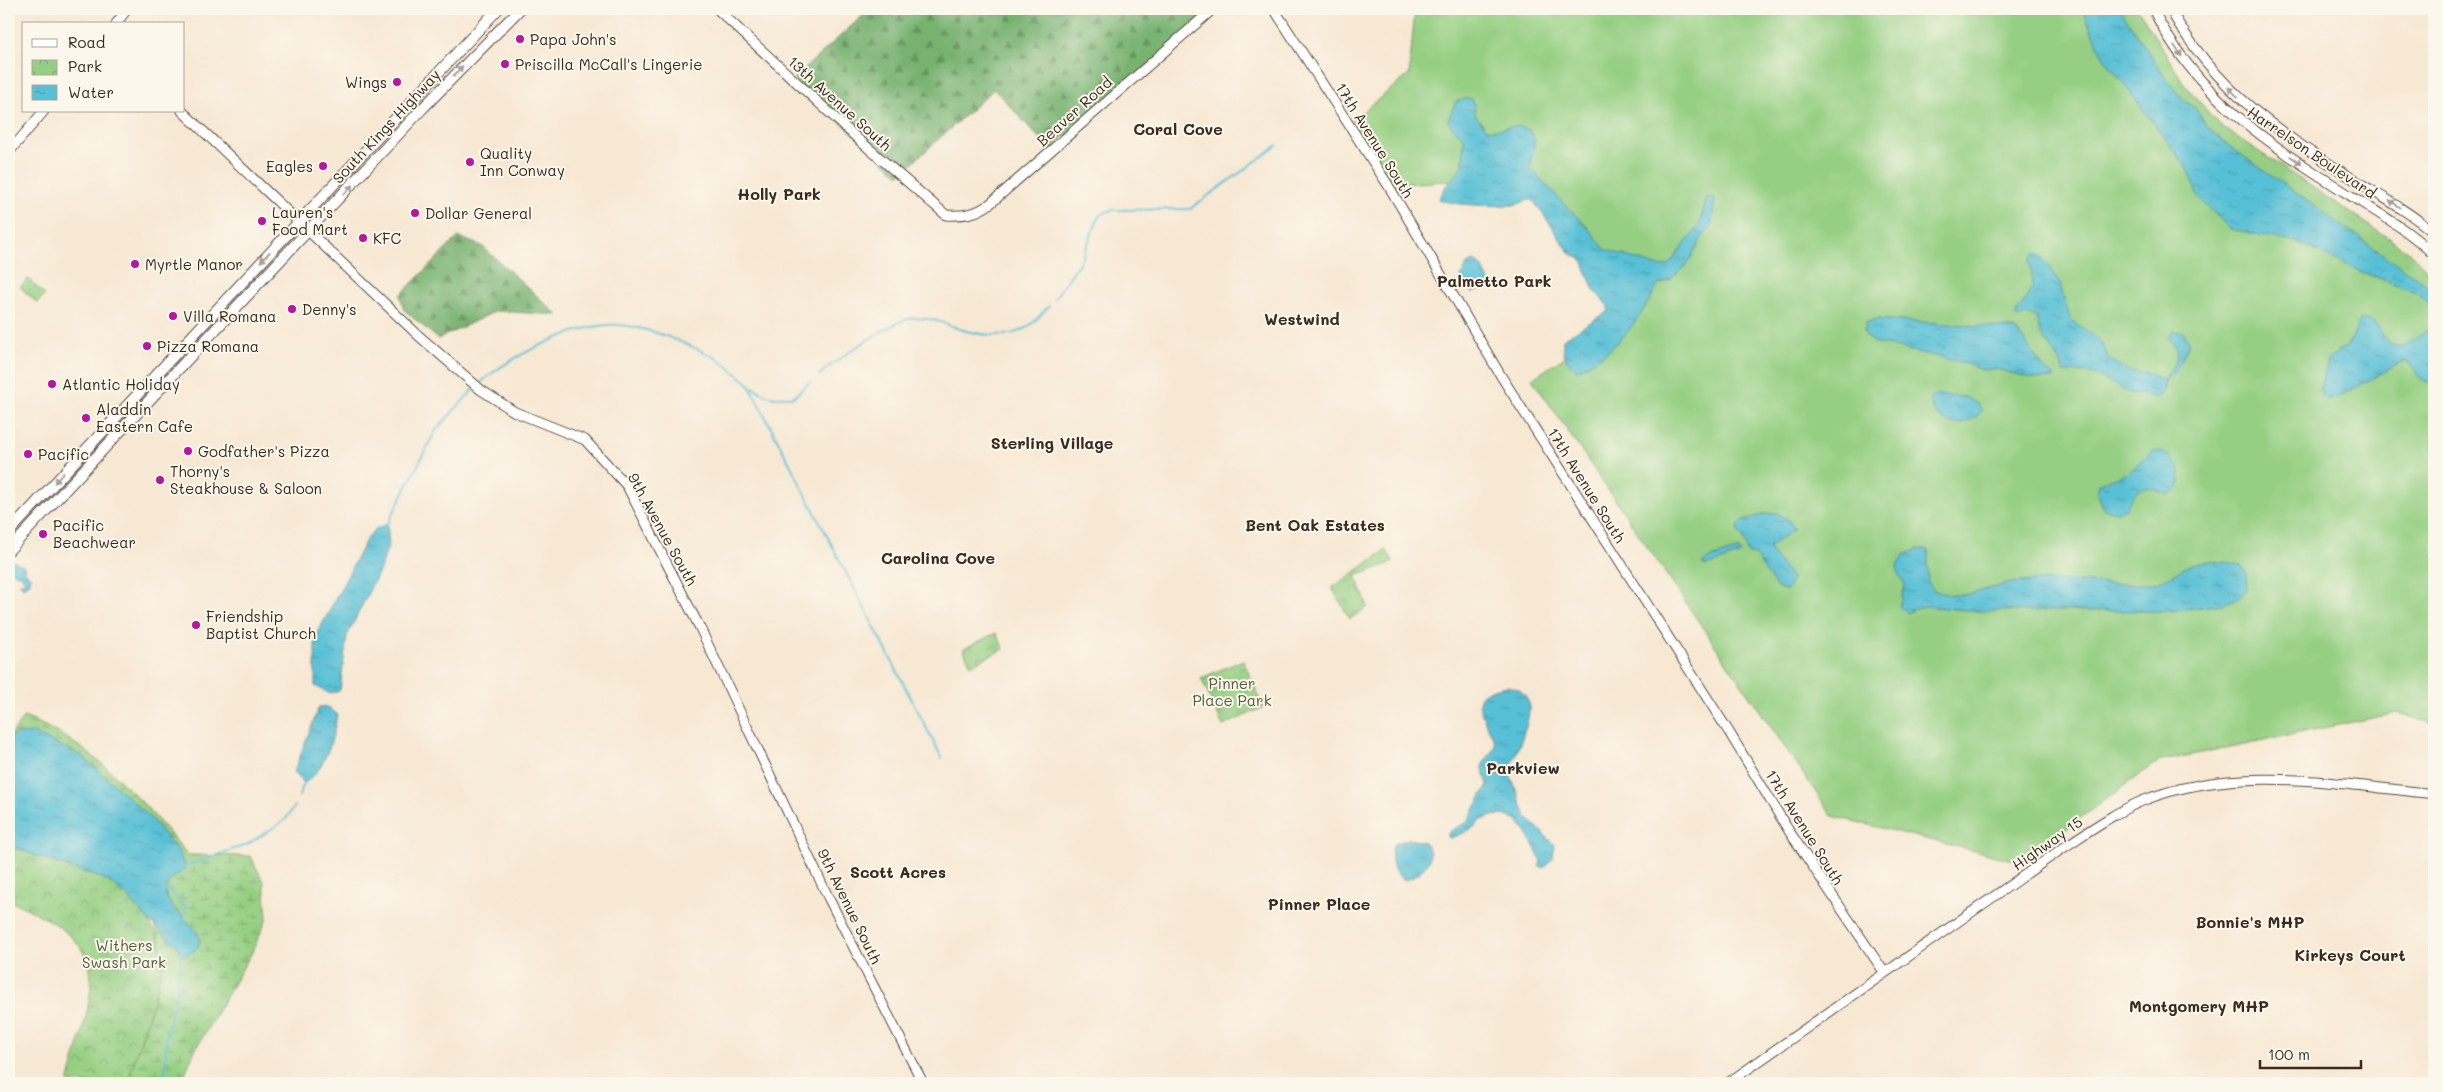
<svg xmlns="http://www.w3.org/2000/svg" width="2443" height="1092" font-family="Mali,sans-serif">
  <defs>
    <pattern id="forest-firs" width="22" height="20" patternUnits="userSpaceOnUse" patternTransform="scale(1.25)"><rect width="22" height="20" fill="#78b271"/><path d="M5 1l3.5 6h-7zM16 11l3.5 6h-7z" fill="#64915c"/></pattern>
    <pattern id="wetland-marsh" width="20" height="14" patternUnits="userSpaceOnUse" patternTransform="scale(1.25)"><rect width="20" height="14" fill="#96cf83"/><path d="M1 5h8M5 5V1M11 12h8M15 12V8" fill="none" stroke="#7ca86b"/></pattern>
    <pattern id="park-crowns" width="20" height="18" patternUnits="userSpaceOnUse" patternTransform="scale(1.25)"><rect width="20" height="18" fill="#96cf83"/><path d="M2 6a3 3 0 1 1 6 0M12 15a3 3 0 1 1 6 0" fill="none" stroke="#7ca86b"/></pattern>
    <pattern id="water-ripples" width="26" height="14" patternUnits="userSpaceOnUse" patternTransform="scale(1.25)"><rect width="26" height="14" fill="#58c0d6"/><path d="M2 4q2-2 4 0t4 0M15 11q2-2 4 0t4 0" fill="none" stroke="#4a9cad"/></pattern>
  </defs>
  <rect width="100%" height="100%" fill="#fbf7ec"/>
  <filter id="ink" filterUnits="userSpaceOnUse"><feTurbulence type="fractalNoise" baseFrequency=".02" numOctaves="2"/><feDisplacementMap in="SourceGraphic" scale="10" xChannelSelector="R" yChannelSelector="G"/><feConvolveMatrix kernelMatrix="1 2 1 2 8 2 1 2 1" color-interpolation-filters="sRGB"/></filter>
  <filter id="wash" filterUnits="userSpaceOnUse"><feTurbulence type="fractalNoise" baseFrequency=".0096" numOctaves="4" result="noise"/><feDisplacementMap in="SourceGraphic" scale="20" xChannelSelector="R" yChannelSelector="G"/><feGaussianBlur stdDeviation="1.12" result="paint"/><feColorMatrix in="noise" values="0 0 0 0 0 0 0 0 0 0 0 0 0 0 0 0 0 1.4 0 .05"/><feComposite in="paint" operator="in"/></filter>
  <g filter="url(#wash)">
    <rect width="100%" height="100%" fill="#f7e8d3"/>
    <g fill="#96cf83" stroke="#687c50">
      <path d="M1415,9H2138L2183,82L2219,125L2411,253L2434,277V724L2397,713L2157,762L2020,862L1832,816L1532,379L1630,313L1531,175L1388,185L1348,123L1409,75Z"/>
      <path d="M28,279L45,295L37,303L20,287Z"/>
    </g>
    <g fill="url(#forest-firs)" stroke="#5a6e48">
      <path d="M870,9H1213L1050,150L994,89L899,175L793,79Z"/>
      <path d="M458,237L482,246L558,315L496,311L438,339L404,310L400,295Z"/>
    </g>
    <path fill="url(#wetland-marsh)" stroke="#687c50" d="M24,717C92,742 142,800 188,855L250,856L264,882L267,918L252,952L194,1052L181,1083H127L151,1009L162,966L160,941L149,910L9,833V737Z"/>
    <g fill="url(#park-crowns)" stroke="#687c50">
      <path d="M1386,550L1394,562L1356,576L1368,607L1350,619L1332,588Z"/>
      <path d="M996,633L1004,649L971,665L963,649Z"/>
      <path d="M1243,660L1264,707L1223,726L1201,678Z"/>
      <path d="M9,844L36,856L107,880L129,898L148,920L160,941L162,966L151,1009L127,1083H68C75,1055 92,1005 91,978C91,967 84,951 77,943C60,923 32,911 9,900Z"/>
    </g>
    <g fill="url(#water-ripples)" stroke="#4a757a">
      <path d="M2082,9H2120L2165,77L2186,102L2196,109L2207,127L2229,146L2434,290V387L2419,377L2408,362L2404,361L2340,396L2328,400L2322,396L2320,389L2329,358L2347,346L2361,319C2382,322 2376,328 2387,341C2399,356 2422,335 2431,326V306L2417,292L2359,271L2299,243L2230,229L2198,197L2187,168L2102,55Z"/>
      <path d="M1470,98L1473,100L1476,116L1487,129C1506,132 1510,120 1531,131C1540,148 1528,153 1531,169L1589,229L1605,249L1659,267L1669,265L1699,225L1707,198L1713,197L1715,200L1711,227L1702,238L1688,263L1670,280L1658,285C1640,320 1614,355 1576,370C1565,360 1562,354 1563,339L1609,311L1607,305L1594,290L1582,260L1570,253L1533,200C1526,199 1521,204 1514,205C1490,206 1461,206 1438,200L1446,186L1463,166L1464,138L1451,126L1448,120L1456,101Z"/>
      <path d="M2034,254L2041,256L2061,284V289L2071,321L2092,334L2102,344L2108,357L2127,371L2146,373L2160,380L2164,378L2166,379L2162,394L2156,397L2141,394H2132L2092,373L2063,372L2061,363L2040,333L2036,317L2026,314L2020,318L2015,316L2033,287L2030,260Z"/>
      <path d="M1474,261L1482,266L1490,283L1472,294L1461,277L1467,264Z"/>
      <path d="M1876,319L2013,328L2018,332L2046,371L2054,375V378L2036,379L1995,369L1982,370L1964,363L1873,342L1867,338L1864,331L1866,323Z"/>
      <path d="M2173,331L2184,332L2189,344L2177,369L2168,378L2166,376C2172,368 2183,354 2174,344C2172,342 2169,341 2168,338Z"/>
      <path d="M1936,395L1965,397L1979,405L1982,411C1964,433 1932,424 1930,399Z"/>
      <path d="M2153,451C2174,449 2194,485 2169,494C2145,486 2138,484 2126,508L2117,512L2104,509L2097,493L2099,483L2128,473Z"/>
      <path d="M1777,513L1788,519L1794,529L1769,547C1774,559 1786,567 1792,579L1789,588L1785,590L1777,588L1755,556L1748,553L1742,535L1738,532L1739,524L1742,522L1763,514Z"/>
      <path d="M387,524L389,544L381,567L347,636L340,690L337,692L329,693L315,686V638L366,540L374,530Z"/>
      <path d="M1918,549L1928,550V581L1933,590C1964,602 1977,590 2006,584C2054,575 2103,588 2150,583C2168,581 2180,568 2195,563C2209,559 2227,562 2241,565L2246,573L2247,590L2239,598L2223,604L2171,611H1978L1923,606L1906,613L1899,606L1905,585L1899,575L1897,565L1904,555Z"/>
      <path d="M1736,550H1739L1741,554L1707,566L1702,564L1708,559Z"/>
      <path d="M13,561L24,566L25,571L31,578L30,583L23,587L20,583L26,582L20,575L13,572L9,574V564Z"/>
      <path d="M1508,686C1553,695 1512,750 1510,774L1526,816L1555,845L1553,858L1544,868L1539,866L1541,862C1531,838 1516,803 1484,819C1480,820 1478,824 1475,826C1467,832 1459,835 1450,838L1447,837L1449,832L1467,822L1488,785L1482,766C1485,758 1496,751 1495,743C1495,739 1492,735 1490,732C1476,703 1470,692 1508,686Z"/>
      <path d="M326,706L337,714C334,737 325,771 304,783L295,774V769L319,707Z"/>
      <path d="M33,733L82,756L148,815L179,852L185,868C180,873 172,878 168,883C152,906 214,928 197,948C195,951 188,954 184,956L176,945L148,920L129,898L107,880L36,856L9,844V738L16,734Z"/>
      <path d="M1408,839L1424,842C1439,858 1422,873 1406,880C1393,876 1388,856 1394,844Z"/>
    </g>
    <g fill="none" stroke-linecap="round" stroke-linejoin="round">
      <g stroke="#58c0d6" stroke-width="2">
        <path d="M1055,298L1081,260L1099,216L1111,210L1190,209L1278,145"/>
        <path d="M819,375C835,361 893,320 913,318C929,317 943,323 957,328C976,335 1007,339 1024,329C1034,324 1042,313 1049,306"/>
        <path d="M748,383L942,758"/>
        <path d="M479,384C508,357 581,321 620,325C652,328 685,343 714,357C734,367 748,389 770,396C777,398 786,396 793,397L810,382"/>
        <path d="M387,525L436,430L474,389"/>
        <path d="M299,796L305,781"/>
        <path d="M183,867L248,844L285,820L295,806"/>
        <path d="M165,890L172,893L186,908L185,920"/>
        <path d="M165,1083L166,1040L177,990L181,950"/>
      </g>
    </g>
  </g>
  <g filter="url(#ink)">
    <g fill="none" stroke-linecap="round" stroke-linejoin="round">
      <g stroke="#574639" stroke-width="11">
        <g id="secondary">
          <path d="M717,9L859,140L946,215C964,216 977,214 991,203L1213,9"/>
          <path d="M1274,9L1388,185L1501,376L1729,732L1789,831L1884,972"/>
          <path d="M2153,9C2196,98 2271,145 2351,196C2380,214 2410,231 2434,255"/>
          <path d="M2170,9C2216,92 2280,133 2358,182C2384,198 2411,213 2434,233"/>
          <path d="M116,24L127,9"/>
          <path d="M182,111L419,336L481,390L515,412L585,440L627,486L700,628L829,899L923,1083"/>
          <path d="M9,152L44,111"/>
          <path d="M1728,1083L2063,848C2089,831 2114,813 2142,801C2234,763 2338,784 2434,794"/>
        </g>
      </g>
      <g stroke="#574639" stroke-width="12">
        <g id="primary">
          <path d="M9,532L498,9"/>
          <path d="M9,550L422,109L520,9"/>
        </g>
      </g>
      <use href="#secondary" stroke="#fff" stroke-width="9"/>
      <use href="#primary" stroke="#fff" stroke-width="10"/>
    </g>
    <defs><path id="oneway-solid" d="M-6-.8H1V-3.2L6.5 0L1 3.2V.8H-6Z" transform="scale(1.25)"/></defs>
    <g fill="#a79f9a">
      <use href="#oneway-solid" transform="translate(2178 51) rotate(56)"/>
      <use href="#oneway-solid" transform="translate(458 71) rotate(-47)"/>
      <use href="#oneway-solid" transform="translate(2233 92) rotate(-134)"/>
      <use href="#oneway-solid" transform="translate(2296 160) rotate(34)"/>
      <use href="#oneway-solid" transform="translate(348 190) rotate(-46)"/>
      <use href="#oneway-solid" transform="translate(2395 204) rotate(-148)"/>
      <use href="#oneway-solid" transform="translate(265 257) rotate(133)"/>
      <use href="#oneway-solid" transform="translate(59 478) rotate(133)"/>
    </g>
  </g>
  <g fill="#b5179e" stroke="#fbf7ec" stroke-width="2">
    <circle cx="520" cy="39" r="5"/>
    <circle cx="505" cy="64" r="5"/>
    <circle cx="397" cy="82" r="5"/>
    <circle cx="470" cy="162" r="5"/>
    <circle cx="323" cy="166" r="5"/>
    <circle cx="415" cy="213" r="5"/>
    <circle cx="262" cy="221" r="5"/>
    <circle cx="363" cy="238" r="5"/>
    <circle cx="135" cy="264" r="5"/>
    <circle cx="292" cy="309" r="5"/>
    <circle cx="173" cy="316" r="5"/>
    <circle cx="147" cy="346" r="5"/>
    <circle cx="52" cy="384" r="5"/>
    <circle cx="86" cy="418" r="5"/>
    <circle cx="188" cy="451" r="5"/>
    <circle cx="28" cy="454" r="5"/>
    <circle cx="160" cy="480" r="5"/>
    <circle cx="43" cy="534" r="5"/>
    <circle cx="196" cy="625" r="5"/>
  </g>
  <g text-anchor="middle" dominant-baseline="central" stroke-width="4" stroke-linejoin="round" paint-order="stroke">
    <g font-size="15" fill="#3b2a1e" stroke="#fbf7ec" text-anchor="start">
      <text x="530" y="39">Papa John's</text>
      <text x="515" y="64">Priscilla McCall's Lingerie</text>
      <text x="387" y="82" text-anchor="end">Wings</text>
      <text x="480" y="153">Quality<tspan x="480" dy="17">Inn Conway</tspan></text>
      <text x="313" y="166" text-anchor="end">Eagles</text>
      <text x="272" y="212">Lauren's<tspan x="272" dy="17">Food Mart</tspan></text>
      <text x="425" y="213">Dollar General</text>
      <text x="373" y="238">KFC</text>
      <text x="145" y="264">Myrtle Manor</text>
      <text x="302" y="309">Denny's</text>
      <text x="183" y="316">Villa Romana</text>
      <text x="157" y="346">Pizza Romana</text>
      <text x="62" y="384">Atlantic Holiday</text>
      <text x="96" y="409">Aladdin<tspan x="96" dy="17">Eastern Cafe</tspan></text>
      <text x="198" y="451">Godfather's Pizza</text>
      <text x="38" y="454">Pacific</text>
      <text x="170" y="471">Thorny's<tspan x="170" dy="17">Steakhouse &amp; Saloon</tspan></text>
      <text x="53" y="525">Pacific<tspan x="53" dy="17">Beachwear</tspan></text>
      <text x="206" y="616">Friendship<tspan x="206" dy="17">Baptist Church</tspan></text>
    </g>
    <g font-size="15" fill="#3b2a1e" stroke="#fbf7ec">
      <text transform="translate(840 103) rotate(42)">13th Avenue South</text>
      <text transform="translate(1074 111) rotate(-42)">Beaver Road</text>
      <text transform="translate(386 126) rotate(-47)">South Kings Highway</text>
      <text transform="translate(1375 140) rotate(58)">17th Avenue South</text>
      <text transform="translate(2312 152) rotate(34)">Harrelson Boulevard</text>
      <text transform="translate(1587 485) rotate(58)">17th Avenue South</text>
      <text transform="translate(663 529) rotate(61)">9th Avenue South</text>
      <text transform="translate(1805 827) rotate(58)">17th Avenue South</text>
      <text transform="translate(2047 843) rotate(-35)">Highway 15</text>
      <text transform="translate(850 906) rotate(64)">9th Avenue South</text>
    </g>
    <g font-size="15" fill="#565c3c" stroke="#fbf7ec">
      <text x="1232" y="683">Pinner<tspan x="1232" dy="17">Place Park</tspan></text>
      <text x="124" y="945">Withers<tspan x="124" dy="17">Swash Park</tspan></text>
    </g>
    <g font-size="16" font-weight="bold" fill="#3b2a1e" stroke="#fbf7ec">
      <text x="1178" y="128">Coral Cove</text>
      <text x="779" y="193">Holly Park</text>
      <text x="1494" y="280">Palmetto Park</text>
      <text x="1302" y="318">Westwind</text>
      <text x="1052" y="442">Sterling Village</text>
      <text x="1315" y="524">Bent Oak Estates</text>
      <text x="938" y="557">Carolina Cove</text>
      <text x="1523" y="767">Parkview</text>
      <text x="898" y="871">Scott Acres</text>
      <text x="1319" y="903">Pinner Place</text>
      <text x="2250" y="921">Bonnie's MHP</text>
      <text x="2350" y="954">Kirkeys Court</text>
      <text x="2199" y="1005">Montgomery MHP</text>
    </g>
  </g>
  <rect width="2443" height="1092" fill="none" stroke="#fbf7ec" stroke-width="30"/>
  <rect x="22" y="22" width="162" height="90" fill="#fbf7ec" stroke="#aea59a"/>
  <rect x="32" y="39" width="25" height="8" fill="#ffffff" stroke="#aea59a"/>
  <text x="68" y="48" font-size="15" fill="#3b2a1e">Road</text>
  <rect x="32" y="60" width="25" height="15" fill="url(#park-crowns)" stroke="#aea59a"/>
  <text x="68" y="72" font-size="15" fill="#3b2a1e">Park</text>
  <rect x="32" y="85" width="25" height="15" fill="url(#water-ripples)" stroke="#aea59a"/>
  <text x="68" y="98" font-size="15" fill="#3b2a1e">Water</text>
  <path d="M2260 1060v8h101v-8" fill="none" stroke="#3b2a1e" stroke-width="2.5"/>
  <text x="2268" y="1060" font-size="15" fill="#3b2a1e" stroke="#fbf7ec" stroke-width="4" paint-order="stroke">100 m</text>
</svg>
